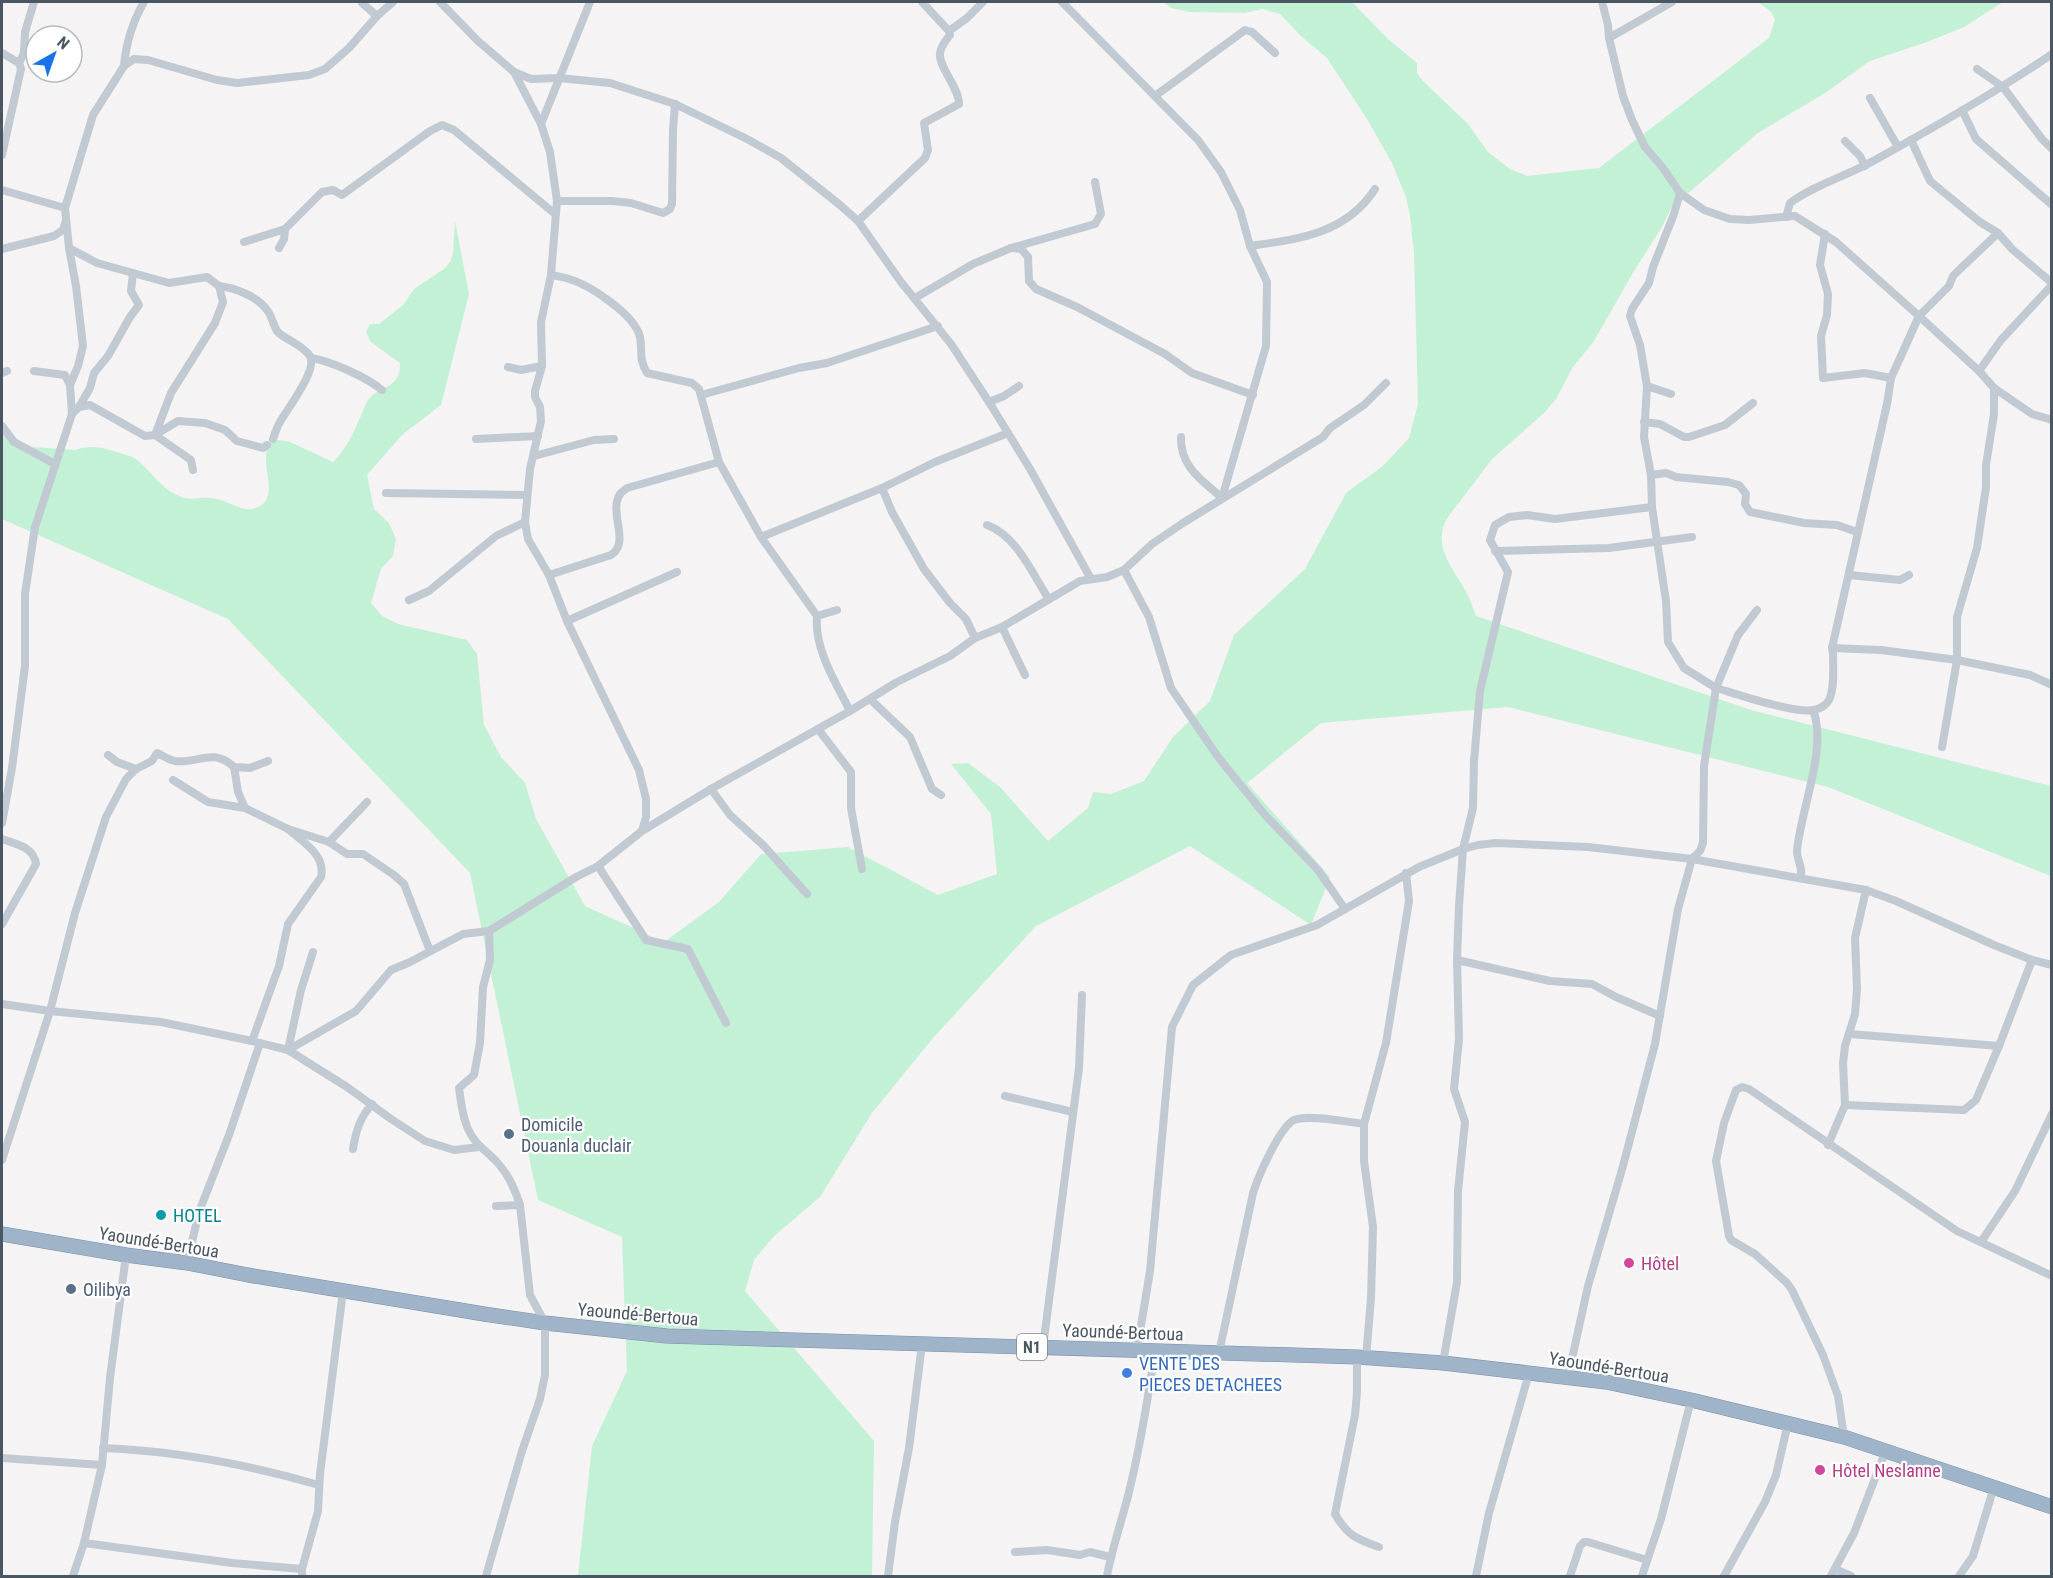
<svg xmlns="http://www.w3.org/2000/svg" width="2053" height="1578" font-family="'Roboto Condensed',sans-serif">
  <rect width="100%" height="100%" fill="#f5f3f3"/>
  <path fill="#c3f1d5" d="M1163,2H1352L1388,39L1417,63V73L1423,81L1468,124L1488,152L1510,169L1527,176L1599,168L1769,38L1775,20L1771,12L1758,2H2003L1964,27L1927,42L1870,61L1825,93L1758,133L1671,208L1662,227L1634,271L1594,341L1573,367L1556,399L1544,413L1492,459L1448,517C1431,544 1452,567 1465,590C1470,598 1473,608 1476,616L1751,710L2051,786V876L1828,787L1508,707L1321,723L1247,783L1330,877L1311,925L1190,846L1036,926L933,1038L872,1113L820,1197L774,1236L754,1260L745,1291L874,1441L872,1576H578L592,1446L627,1371L622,1237L538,1200L470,873L228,619L2,519V432L18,446L75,450C91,444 105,448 120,453C126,455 132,456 137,460C150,470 160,487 175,494C189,502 197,497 211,498C229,499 245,518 263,504C279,489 255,458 273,439L290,442L333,462C343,453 353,435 358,422C362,415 364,406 368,400C380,385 401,389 400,363L371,342L366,332L370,324H379L403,305L414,289L444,269L450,262L453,254L455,221L469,294L441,405L402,435L367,475L374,509L389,523L396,539L393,556L381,569L371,603L382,616L398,624L467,640L477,654L484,725L501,757L525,783L536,819L585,906L664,942L719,902L761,854L848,847L938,895L997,874L991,814L951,764L968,763L1000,787L1048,841L1088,808L1093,792L1111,794L1144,781L1173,737L1210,701L1234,635L1305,569L1346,493L1383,466L1409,438L1418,404L1414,252L1410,216L1406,197L1392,163L1367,119L1327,58L1301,36L1280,14L1262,9L1245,13L1190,12L1171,8Z"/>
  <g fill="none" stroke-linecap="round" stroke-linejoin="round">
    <g stroke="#7690ad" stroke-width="15">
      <path id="trunk" d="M2,1234L126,1255L187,1263L248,1275L484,1314L545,1323L667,1336L1357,1357L1443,1363L1606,1382L1691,1400L1844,1437L2052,1507"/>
    </g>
    <g stroke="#c1cad2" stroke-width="8">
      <path d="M440,2L478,41L514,72L541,124L550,152L557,201L551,275L541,322L542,366L535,391V397L540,407L541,421L530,469L525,522L528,539L549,575L567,621L639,770L646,799V817L642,831"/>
      <path d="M922,2L949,31"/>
      <path d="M1062,2L1198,140L1221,172L1240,210L1250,246L1267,282L1266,346L1222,498"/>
      <path d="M1602,2L1608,25L1609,38L1623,96L1632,120L1645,147L1663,168L1680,193L1704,210L1730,219L1749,220L1795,216L1836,242L1919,316L1979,371L1994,388L2032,414L2052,420"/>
      <path d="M362,3L377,16"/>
      <path d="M1609,38L1672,2"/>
      <path d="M2,53L19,63L21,69L2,155"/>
      <path d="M19,63L24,53L25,32L34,2"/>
      <path d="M124,66C126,42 132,23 144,2"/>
      <path d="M1977,69L2003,87L2042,139L2052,149"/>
      <path d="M514,72L531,79L559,78L610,83L675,104L747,139L781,158L840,205L858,221L901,282L951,344L989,402L1030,469L1091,579"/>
      <path d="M1155,96L1245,30L1252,32L1275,53"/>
      <path d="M1870,98L1898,147"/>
      <path d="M1962,110L1976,139L2052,205"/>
      <path d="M541,124L590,2"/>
      <path d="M1911,140L1930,181L1980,222L1998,233L2012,249L2052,283"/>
      <path d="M1845,141L1860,156L1865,166"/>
      <path d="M2,190L65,208"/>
      <path d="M1680,193L1674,214L1653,267L1649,283L1632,309L1630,316L1640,345L1647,386L1644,437L1651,475L1652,507L1666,601L1668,642L1684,668L1716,688C1737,694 1795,714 1814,710C1821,708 1826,706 1829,700C1835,688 1833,667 1833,654L1832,648L1887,404L1891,378L1919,316L1949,286L1953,276L1960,269L1998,233"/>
      <path d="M557,201H612L631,203L663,213L670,209L672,204L673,130L675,104"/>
      <path d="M1786,217L1790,203C1816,184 1847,176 1875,160C1935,127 1995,93 2052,54"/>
      <path d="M858,221L925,158L928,150L924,123L959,104C959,87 938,67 940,53C941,46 946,40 950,35L949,31L967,18L983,2"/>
      <path d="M1825,234L1820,265L1828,294L1827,315L1821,336L1823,378L1865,373L1891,378"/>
      <path d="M244,242L285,229L322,192L333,190L342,195L430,131L442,125L454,130L555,214"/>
      <path d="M1250,246C1298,239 1346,234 1375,189"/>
      <path d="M69,248L76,286L83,346L78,366L70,385"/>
      <path d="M279,248L284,239L285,229"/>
      <path d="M1011,248L1021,249L1028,257L1029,281L1036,289L1077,307L1165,354L1192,373L1253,395"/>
      <path d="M2,249L54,236L63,230L65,223"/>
      <path d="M551,275C557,276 564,277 569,279C590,285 635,315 640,337C643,353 638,357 647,373L692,383L699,389L719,462L761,537L817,616C814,649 836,683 850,711"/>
      <path d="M219,286C235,288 257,296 267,310C272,316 273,325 277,331C283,339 301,343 310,356C318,370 287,409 280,422C277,427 275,433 273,439"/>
      <path d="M915,298L973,264L1011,248L1095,224L1101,214L1095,182"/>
      <path d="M311,358C331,361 366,377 382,390"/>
      <path d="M508,367L521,370L542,366"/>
      <path d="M1979,371L2001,340L2052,285"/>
      <path d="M2,373L7,371"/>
      <path d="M1647,386L1671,394"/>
      <path d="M701,395L799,368L827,363L938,326"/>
      <path d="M989,402L1004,396L1019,386"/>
      <path d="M79,407L90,388L94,373L108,356L130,317L139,305L131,291L133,273"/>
      <path d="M72,414L79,407L90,405L145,436L155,435L171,393L215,323L223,302L219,286L207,277L169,283L97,263L69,248L65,208L93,115L124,66L134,59L148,60L217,80L237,83L309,75L325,69L349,48L377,16L393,2"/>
      <path d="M1644,422L1660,424L1684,437H1689L1725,425L1753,403"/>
      <path d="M2,426L14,442L55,464"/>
      <path d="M1181,437C1180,467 1202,480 1222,498"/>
      <path d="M476,439L538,436"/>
      <path d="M534,456L594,440L614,439"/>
      <path d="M193,470L191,460L155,435L178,421L205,423L225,430L237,441L263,448L267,445"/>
      <path d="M1651,475L1666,473L1676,477L1728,482L1739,485L1746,494L1745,504L1750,512L1804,523L1837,525L1857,532"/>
      <path d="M882,488L892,512L924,569L950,603L966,619L975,638"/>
      <path d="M386,493L526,495"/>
      <path d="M987,525C1017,536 1032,573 1048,598"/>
      <path d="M761,537L882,488L935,462L1008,433"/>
      <path d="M1495,551L1609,548L1692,537"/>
      <path d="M1124,570L1149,617L1171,688L1218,757L1265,815L1318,870L1345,909"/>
      <path d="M549,575L611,555C631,542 608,513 620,494C621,492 625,490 627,488L719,462"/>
      <path d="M1849,575L1900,580L1909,575"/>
      <path d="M409,600L429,591L496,536L525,522"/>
      <path d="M817,616L837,610"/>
      <path d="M567,621L677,572"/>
      <path d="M1002,627L1025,675"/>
      <path d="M1832,648L1881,650L1957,660L2030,675L2052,685"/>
      <path d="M870,699L910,737L932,789L941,795"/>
      <path d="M818,729L851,772V808L862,869"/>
      <path d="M1942,747L1957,660V617L1977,548L1986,487V465L1994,414V388"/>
      <path d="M108,755L117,762L136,769"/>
      <path d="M234,767C212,747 199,764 175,761C169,760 162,755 157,753L152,761L136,769L126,779L106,817L75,913L50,1011L161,1022L252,1041L279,966L288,924L321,877C326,855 303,842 288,829"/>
      <path d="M173,780L208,802L245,808L288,829L329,842L347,854H363L394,875L404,884L430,951"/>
      <path d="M711,789L730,815L763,845L807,894"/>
      <path d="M245,808L238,792L234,767L250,768L268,761"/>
      <path d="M2,823L12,768L25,666V594L35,527L72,414L70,385L65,375L34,371"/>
      <path d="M2,839C16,844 34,847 36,864L2,924"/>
      <path d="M329,842L367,802"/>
      <path d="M598,866L646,940L688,949L726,1023"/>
      <path d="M1800,878C1804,869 1797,861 1797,851C1800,812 1828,748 1813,710"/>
      <path d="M1457,960L1550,981L1592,984L1616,997L1660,1016"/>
      <path d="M2,1004L50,1011L2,1160"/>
      <path d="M1850,1034L1999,1046L2032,960"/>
      <path d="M252,1041L288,1050L347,1087L391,1119L425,1141L454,1150L479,1147"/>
      <path d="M288,1050L356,1011L391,970L410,962L463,934L489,931L576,877L598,866L642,831L711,789L850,711L897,682L950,656L975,638L1002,627L1080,581L1107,577L1124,570L1152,544L1183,523L1323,437L1330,428L1364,405L1386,383"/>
      <path d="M288,1050L301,990L313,952"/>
      <path d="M1005,1096L1073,1112"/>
      <path d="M1845,1105L1964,1110L1976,1100L1999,1046"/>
      <path d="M1828,1145L1845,1105L1843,1063L1845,1046L1855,1014L1857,989L1855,938L1866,890"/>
      <path d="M353,1149C356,1130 360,1118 372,1104"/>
      <path d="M496,1206L520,1205"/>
      <path d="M1981,1242L2015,1191L2052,1114"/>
      <path d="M187,1263L199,1212L229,1135L260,1043"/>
      <path d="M1043,1347L1079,1068L1082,995"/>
      <path d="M1137,1350L1150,1271L1172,1027L1193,985L1231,955L1317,925L1419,867L1463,849L1478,845L1495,843L1588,847L1692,859L1866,890L1896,901L1994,945L2032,960L2052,965"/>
      <path d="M1219,1353L1253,1193C1258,1177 1279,1128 1294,1120C1307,1114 1348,1122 1364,1124"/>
      <path d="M1357,1357V1393L1355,1415L1335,1514C1347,1535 1356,1539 1379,1547"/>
      <path d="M1366,1358L1371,1298L1373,1227L1364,1161V1124L1386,1043L1409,901L1406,873"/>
      <path d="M1443,1363L1457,1282L1458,1191L1465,1122L1454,1089L1459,1039L1457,960L1459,906L1463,849L1473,808L1474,761L1480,691L1508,572L1490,540L1495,525L1509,517L1527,515L1555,519L1652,507"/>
      <path d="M1568,1377L1588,1286L1623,1166L1655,1044L1678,909L1692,859L1700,851L1703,843L1704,766L1716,688L1738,635L1757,610"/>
      <path d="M1844,1437L1838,1396L1823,1355L1792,1290L1787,1283L1755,1254L1731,1240L1729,1236L1716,1161L1724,1123L1736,1090L1742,1087L1749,1089L1957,1231L2052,1276"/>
      <path d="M103,1448C176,1451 250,1465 319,1485"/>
      <path d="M2,1458L102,1465"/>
      <path d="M84,1543L232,1563L302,1569"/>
      <path d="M1015,1552L1047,1550L1080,1555L1090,1552L1110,1557"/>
      <path d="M1835,1569L1851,1576"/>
      <path d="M73,1576L84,1543L102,1465L110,1378L126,1255"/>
      <path d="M302,1576V1569L318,1511L320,1474L343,1291"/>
      <path d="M486,1576L522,1451L540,1399L545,1375V1323L530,1295L520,1205C515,1189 507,1172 495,1160C485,1150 474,1143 468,1129C462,1116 461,1102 459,1088L474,1075L480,1043L483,987L490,960L489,931"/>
      <path d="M888,1576L895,1522L909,1448L922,1344"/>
      <path d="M1107,1576C1112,1549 1121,1523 1128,1496C1140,1448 1148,1399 1155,1350"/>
      <path d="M1476,1576L1489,1513L1529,1373"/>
      <path d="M1570,1576L1580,1546L1584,1542H1588L1647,1560"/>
      <path d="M1642,1576L1661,1519L1691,1400"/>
      <path d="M1724,1576L1765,1502L1776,1475L1788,1423"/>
      <path d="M1831,1576L1854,1533L1886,1450"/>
      <path d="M1959,1576L1973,1556L1994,1487"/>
    </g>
    <use href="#trunk" stroke="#9fb4c9" stroke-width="14"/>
  </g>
  <g fill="#5c6f8a" stroke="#fff" stroke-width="2">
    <circle cx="509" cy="1134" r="6"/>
    <circle cx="71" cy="1289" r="6"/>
  </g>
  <circle fill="#0f9aa8" stroke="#fff" stroke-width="2" cx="161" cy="1215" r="6"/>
  <g fill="#d1479c" stroke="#fff" stroke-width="2">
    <circle cx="1629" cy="1263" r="6"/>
    <circle cx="1820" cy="1470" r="6"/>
  </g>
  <circle fill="#3f7fe0" stroke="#fff" stroke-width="2" cx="1127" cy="1373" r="6"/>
  <g text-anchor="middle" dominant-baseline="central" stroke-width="4.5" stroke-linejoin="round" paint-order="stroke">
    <rect fill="#fff" stroke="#808990" stroke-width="1.5" x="1017" y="1334" width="30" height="26" rx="4.5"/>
    <g font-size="16" font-weight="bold" fill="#4a5661">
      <text x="1032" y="1347">N1</text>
    </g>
    <g font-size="18" fill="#4e5e75" stroke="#fff" text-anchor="start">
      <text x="521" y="1124">Domicile<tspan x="521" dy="21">Douanla duclair</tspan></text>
      <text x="83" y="1289">Oilibya</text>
    </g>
    <g font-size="18" fill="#0d838f" stroke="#fff" text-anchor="start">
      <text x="173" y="1215">HOTEL</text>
    </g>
    <g font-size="18" fill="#4a5661" stroke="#fff">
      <text transform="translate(159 1242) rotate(9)">Yaoundé-Bertoua</text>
      <text transform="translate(638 1314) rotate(5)">Yaoundé-Bertoua</text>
      <text transform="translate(1123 1332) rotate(2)">Yaoundé-Bertoua</text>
      <text transform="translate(1609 1367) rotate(9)">Yaoundé-Bertoua</text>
    </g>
    <g font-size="18" fill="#b23c85" stroke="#fff" text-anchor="start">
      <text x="1641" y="1263">Hôtel</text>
      <text x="1832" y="1470">Hôtel Neslanne</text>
    </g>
    <g font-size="18" fill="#366cbe" stroke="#fff" text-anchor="start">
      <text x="1139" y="1363">VENTE DES<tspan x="1139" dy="21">PIECES DETACHEES</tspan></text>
    </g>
  </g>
  <rect width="2053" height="1578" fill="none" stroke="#4a5661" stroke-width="6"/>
  <g transform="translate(54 54) rotate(40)"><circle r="28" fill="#ffffff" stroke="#b7bbc0" stroke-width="1.5"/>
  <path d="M0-4.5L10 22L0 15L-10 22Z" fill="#1a73e8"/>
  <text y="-9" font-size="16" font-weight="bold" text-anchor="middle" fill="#4a5661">N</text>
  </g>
</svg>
